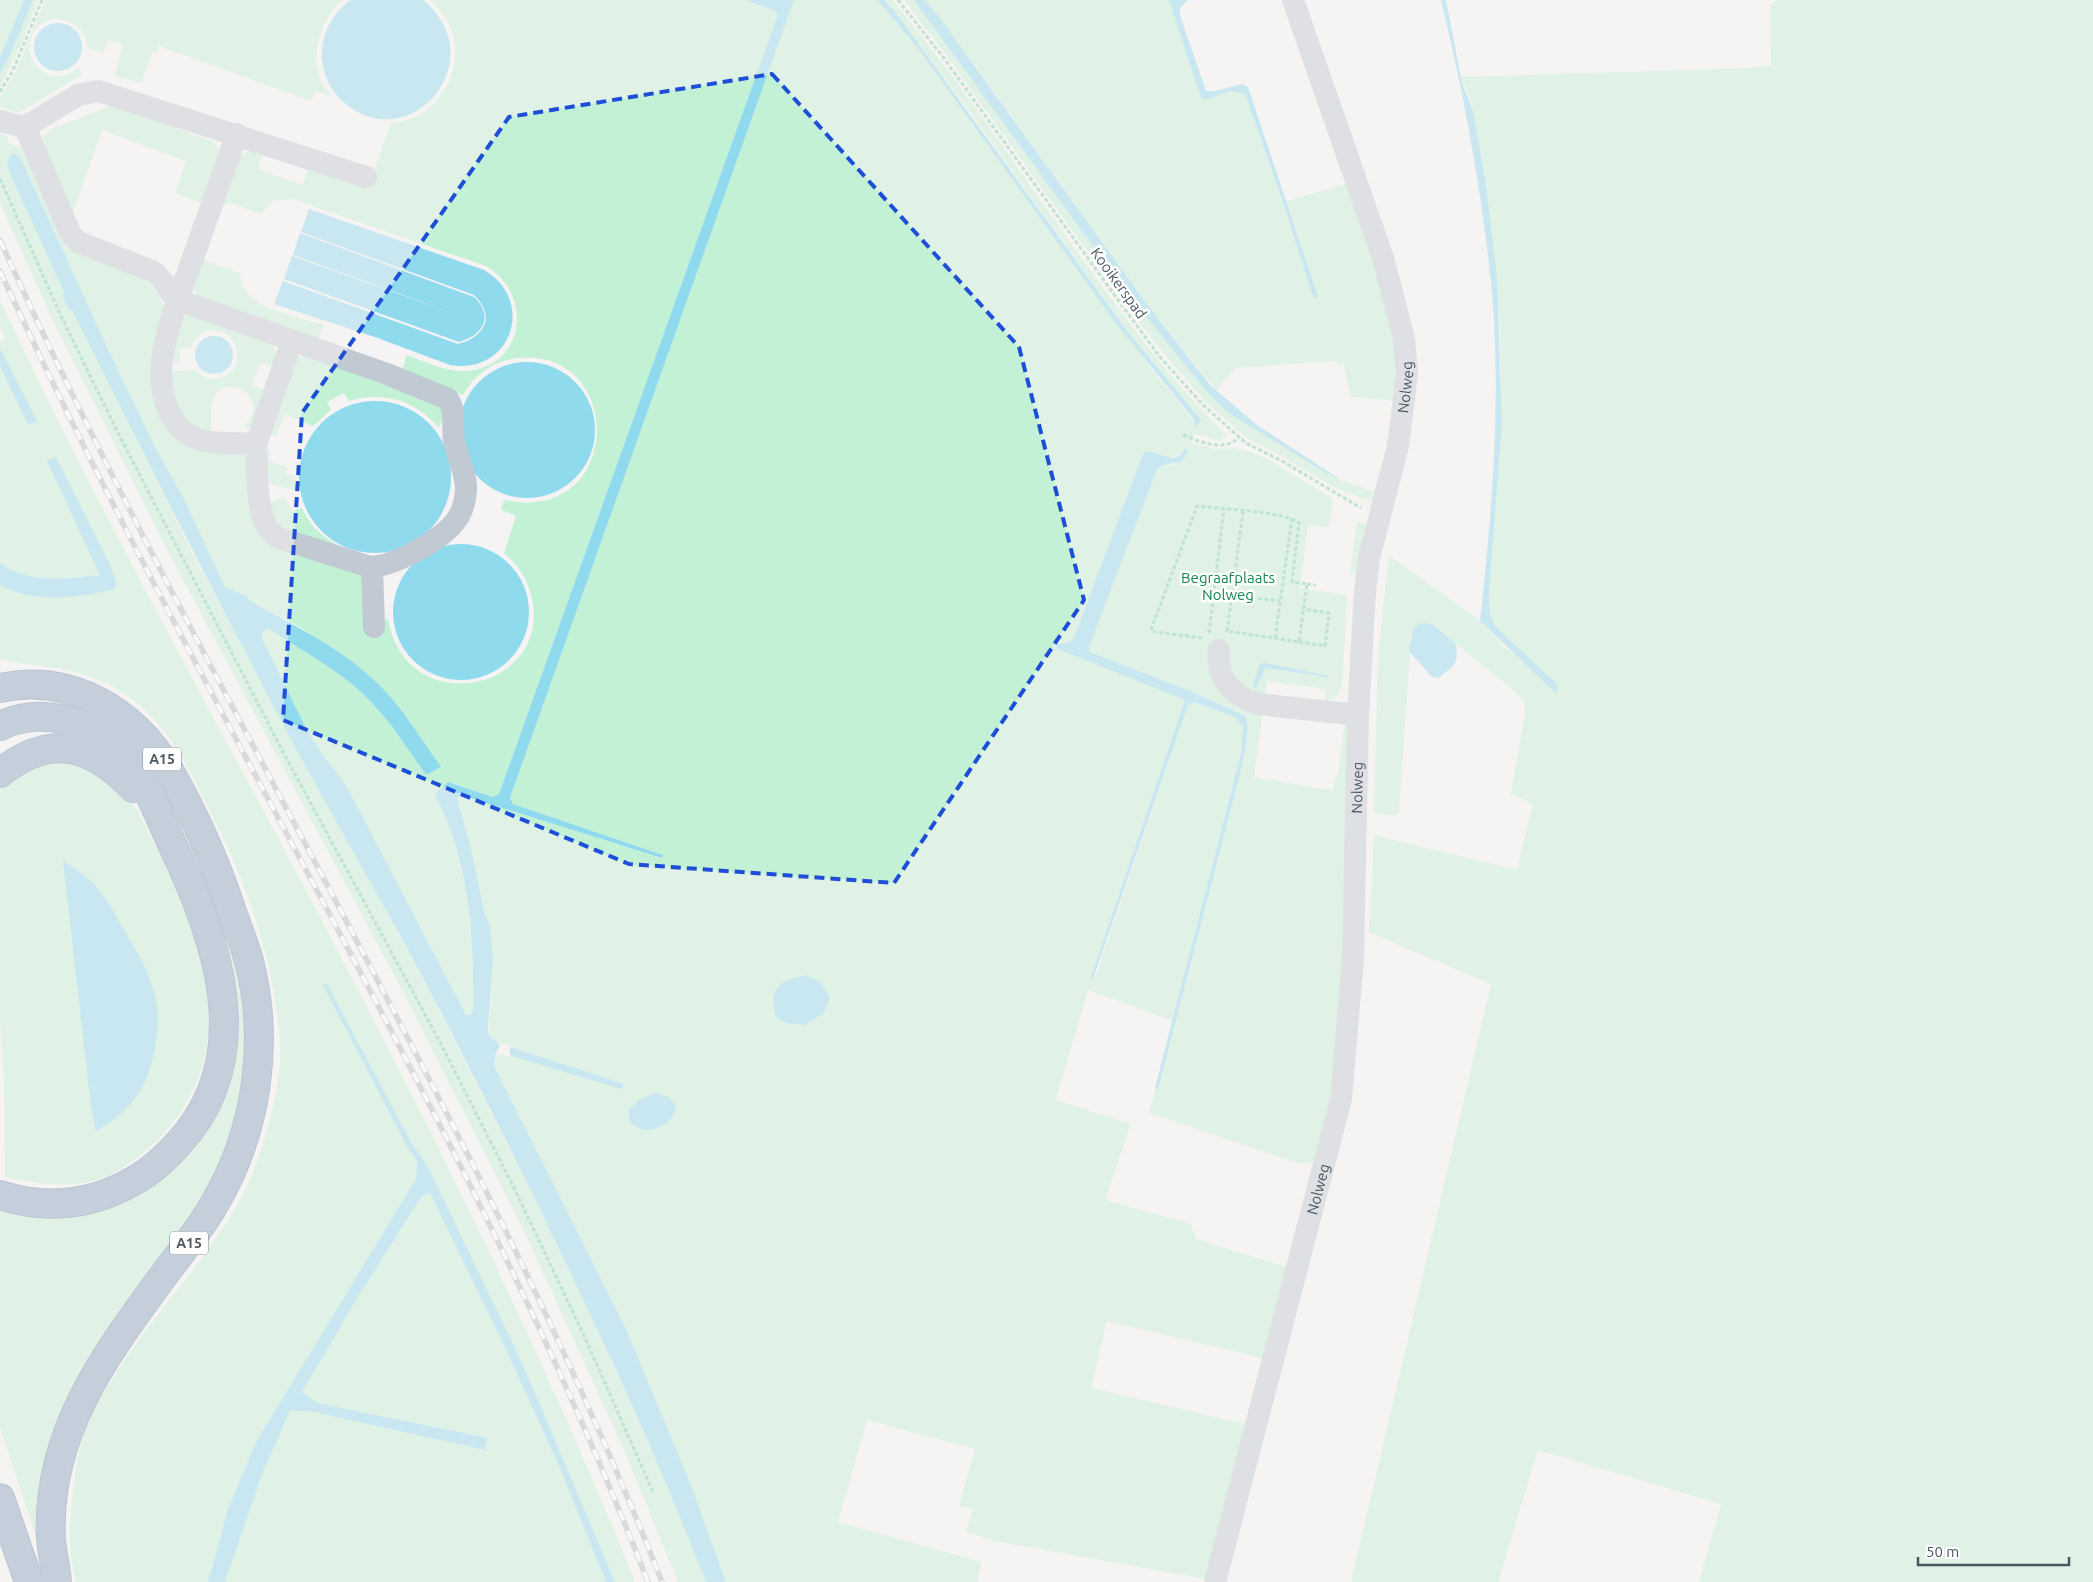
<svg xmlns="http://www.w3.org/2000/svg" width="2093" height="1582" font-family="Ubuntu,sans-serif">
  <rect width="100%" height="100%" fill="#f5f3f3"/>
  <g fill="#c3f1d5" fill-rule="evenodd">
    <path d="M0,0H24L0,57Z"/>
    <path d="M33,0H38L21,44L0,87V73L10,56Z"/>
    <path d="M45,0H342C317,23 305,68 331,96L316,91L311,101L159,46L157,52L153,51L141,83L115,76L123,44L107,40L104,53L87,48C87,37 82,29 72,24C31,2 10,65 54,76C64,78 72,74 79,68L81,75L22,111L16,112L0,107V98L16,71Z"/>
    <path d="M430,0H745L776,11L777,17L499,794L493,797L452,783L435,793C464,853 473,920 473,985C473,994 475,1007 471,1015H466L347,787L320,751L306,728L262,639V632L267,629L271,630C302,651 339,670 365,696C389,719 407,748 426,775L440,767L413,728L338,652L298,626L248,600L247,596L225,587L183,497L156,449L107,347L20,157L13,154L65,294L62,296L69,311L72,310L197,562L430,992L575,1279L677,1508L706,1582H678L624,1450L524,1231L402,990L164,544L47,308L0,203V134L8,136V143L22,148C28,162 58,233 65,239C94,262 151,266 164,307V413L241,451L249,457L255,513L360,571L380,620L388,619C406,722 552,692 532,598C528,581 519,564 504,554L516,516L501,510L504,500C624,526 627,346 517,358C494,361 474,374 463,395L401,373L407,355C426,362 448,373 469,371C526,364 533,294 486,266L292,199L273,201L261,214L228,202L226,206L221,204L240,156L251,150L263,153L258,169L302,185L309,167L368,188L391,123C436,121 465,73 452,31C448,19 439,8 430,0Z"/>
    <path d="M794,0H878L920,51L1152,370L1195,422L1201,423L1127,331L959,97L884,0H892C966,88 1028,185 1096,278C1136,333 1177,388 1227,435L1221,441L1194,434L1191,442L1214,449L1235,448L1251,452L1268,459L1333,499L1329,527L1308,525L1300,588L1347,595L1342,685L1337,695L1324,703L1326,689L1267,681L1254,777L1333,791L1336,776L1338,775L1345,723H1350L1339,1058L1318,1160L1308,1163H1298L1149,1113L1156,1089L1159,1088L1240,774C1244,758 1253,731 1245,716L1195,693L1090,652L1089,647L1158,467L1175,464L1185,449L1173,459L1143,454L1073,640L1067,643L1058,641L1056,647L1185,700L1091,978L1096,975L1188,705L1194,702L1235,717L1243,726L1241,754L1173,1021L1088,990L1056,1100L1131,1124L1105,1200L1191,1224L1196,1239L1290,1268L1266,1359L1107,1321L1091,1388L1250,1425L1206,1579L995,1541L966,1532L973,1509L959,1506L975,1449L867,1420L838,1522L981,1562L977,1582H726L691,1485L626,1329L494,1066L495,1055L511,1056L621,1089L624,1084L494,1041L489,1035L493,959L490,925L484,911L457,800L459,796H464L662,858L663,855L513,804L510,798ZM1263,665L1328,677L1266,668L1257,688ZM772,1003L823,1014C803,1025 797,1029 775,1016Z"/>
    <path d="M904,0H914L936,27L1125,290L1206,391L1227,412L1343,482L1344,481L1374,492L1383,460L1374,502L1337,489L1276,453L1248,439L1206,402L1164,354L1129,309L946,55Z"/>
    <path d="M925,0H1169L1201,98L1236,91L1245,94L1283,202L1314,298L1318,296L1287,201L1349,183L1392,316L1399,401L1351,397L1344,365H1340L1334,361L1236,368L1216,390L1144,300L983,76Z"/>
    <path d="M1777,0H2093V1582H1699L1721,1504L1538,1450L1498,1582H1351L1491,984L1369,932L1374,835L1517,870L1533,804L1511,794L1525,713L1524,702L1514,691L1432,624L1411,637L1399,812L1395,815L1374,813L1378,656L1389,555L1480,621L1503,646L1558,686L1496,627L1490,615L1489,594L1502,424L1500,327L1485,178L1471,100L1461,77L1749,68L1771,65L1770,5Z"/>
    <path d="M114,106L206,139L214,142L220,152L205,204L175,193L186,161L102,130L72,215L41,140L50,130L107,107Z"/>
    <path d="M201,259L240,273C240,309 297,316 324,325L318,340L197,296L193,286Z"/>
    <path d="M0,300C98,511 213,714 321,919C435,1136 544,1355 635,1582H615L524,1367L431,1173L422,1157L413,1146L409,1150L417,1161L416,1179L256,1442L228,1509L208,1582H76C68,1553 69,1522 73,1493C75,1473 78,1452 84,1432C92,1411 104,1392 116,1373C156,1310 211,1257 245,1190C263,1155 283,1083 280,1043C276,974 252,896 221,834C189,769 163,701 88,676C59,666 29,666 0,659V585C35,607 79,588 116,580L56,457L100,576C66,577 29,585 0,563V366L28,425L37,421L0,348V342L6,339L0,328Z"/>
    <path d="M190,313L272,345C277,354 278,359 277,368L260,363L252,385L268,392L252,425L247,429L244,425C274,400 226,368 213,399C210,406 212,424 211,434L189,427L176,404L170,371L196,370C203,378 210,381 220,378C252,368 235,320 204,332C198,335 193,340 191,347L180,348V362L170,363L182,316Z"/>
    <path d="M307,354L446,408L439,428C416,400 382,391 349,401L344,393L327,402L331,410L313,426L285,414L276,436L271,434L266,449L271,451L268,461L287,467L286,473L295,476L296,490L275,486L266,479L263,456L296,358Z"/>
    <path d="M278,498L286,499L292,511L302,508C315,539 344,549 374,560L283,533L268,504Z"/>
    <path d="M1357,522L1366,524L1359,575L1350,573Z"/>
    <path d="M56,696L97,709L173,789L243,967L249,1080L216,1186L111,1331L43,1556L0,1428V1204L118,1196L229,1061L179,835L55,709Z"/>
    <path d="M47,759C57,759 72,757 81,761C93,767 117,786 126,795C137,806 150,837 158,851C210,945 242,1063 152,1145C102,1191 67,1190 5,1177L4,1084L0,1020V787L9,777ZM105,896L135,949L154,989Z"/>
    <path d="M430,1193L508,1354L559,1466L606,1582H225L263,1472L289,1411H309L485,1450L486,1438L318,1403L302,1392L359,1295L421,1196Z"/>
  </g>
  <g fill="#90daee">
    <path d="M24,0H33L10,56L0,73V57Z"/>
    <path d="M351,0H423C495,59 410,160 343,102C331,91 323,75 322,58C321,36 331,13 351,0Z"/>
    <path d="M745,0H794L510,798L513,804L663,855L662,858L464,796H459L457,800L469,840L484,911L490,925L493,959L488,1030L489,1035L500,1045L495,1055L494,1066L626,1329L691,1485L726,1582H706C627,1380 530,1186 431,993C387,909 338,827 293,743C217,600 144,455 72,310L69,311L62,295L65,294L7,167L10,155L15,154L20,157L107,347L156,449L183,497L225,587L247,596L249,600C292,625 339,646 375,681C401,705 420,738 441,767L426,775C407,748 389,719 365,696C339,670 302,651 271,630L267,629L262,632V639L306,728L320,751L347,787L466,1015H471C475,1007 473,991 473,981C473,917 464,851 435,794L448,782L493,797L499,794L777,17L776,11Z"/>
    <path d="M878,0H884L899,17L1127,331L1201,420L1197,428L1193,418L1117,325L920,51Z"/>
    <path d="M914,0H925L942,21L1144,300L1210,385L1257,425L1344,482L1316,467L1227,412L1206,391L1125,290Z"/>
    <path d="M1169,0H1188L1180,8V15L1206,91H1215L1242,84L1248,87L1318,296L1317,298L1313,297L1283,202L1245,94L1231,91L1205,100L1201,98Z"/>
    <path d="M1441,0H1446L1462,83L1473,110L1485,178L1497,277L1502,424L1489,594L1490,615L1496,627L1558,685L1556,693L1480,621C1493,503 1503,382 1489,264C1479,176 1462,86 1441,0Z"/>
    <circle cx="58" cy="47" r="24"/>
    <path d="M309,209L484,270C537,301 511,375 450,365L375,337L274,304L283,281L458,344C485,337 496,316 474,295L301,232Z"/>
    <path d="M300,233L474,297C494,316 484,335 459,342L284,279L292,256L461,316L293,255Z"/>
    <circle cx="214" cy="355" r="19"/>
    <path d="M0,348L37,421L28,425L0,366Z"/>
    <circle cx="527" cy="430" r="68"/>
    <circle cx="375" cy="477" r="76"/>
    <path d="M1185,449L1189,451L1182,461L1158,467L1089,647L1090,652L1195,693L1245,716C1252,728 1243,760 1240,774L1158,1090L1155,1088L1241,754L1243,726L1235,717L1194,702L1188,705L1093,979L1091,977L1185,700L1058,649L1055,643H1067L1073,640L1143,454L1147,451L1173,459L1179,456Z"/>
    <path d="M56,457L110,565L116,580L115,589C81,598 31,604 0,585V563C28,584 66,579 100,575L47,461Z"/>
    <circle cx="461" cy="612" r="68"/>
    <path d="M1420,623L1432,624L1456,644C1459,664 1454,666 1438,678L1431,676L1409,651L1414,628Z"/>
    <path d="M1260,664L1265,663L1329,676L1327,677L1266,668L1255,690L1253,686Z"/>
    <path d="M63,861C99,882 106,898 126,933C136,950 147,969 153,988C163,1017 156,1068 138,1094C127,1110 112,1121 96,1132L91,1107Z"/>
    <path d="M806,975L820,982L830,998L823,1014L805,1025L785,1023L775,1016C769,988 779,980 806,975Z"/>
    <path d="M327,984L413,1146L422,1157L431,1173L524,1367L615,1582H606L559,1466L508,1354L430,1193L421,1197L359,1295L302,1392L318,1403L487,1438L485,1450L309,1411H290L263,1472L225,1582H208L228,1509L256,1442L416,1179L417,1161L409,1150L323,985Z"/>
    <path d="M511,1047L624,1084L621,1089L511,1056L509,1051Z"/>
    <path d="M655,1093C666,1095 672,1097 676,1108C675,1111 673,1117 671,1119C659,1132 638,1135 629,1119V1110L639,1100Z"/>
  </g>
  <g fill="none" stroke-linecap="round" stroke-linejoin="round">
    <g stroke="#7690ad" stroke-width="30">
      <g id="highway">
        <path d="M0,688C70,673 133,710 169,770C194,814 215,861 231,909C237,926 244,943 249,961C270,1042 257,1131 215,1203C200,1230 179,1254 161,1279C103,1358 46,1435 51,1539C52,1553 56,1568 57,1582"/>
        <path d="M0,726C38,707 89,719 119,749C143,773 157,811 171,842C216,935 260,1056 178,1144C165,1158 152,1171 135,1180C93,1205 47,1210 0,1195"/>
        <path d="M0,773C50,733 91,744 133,788"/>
        <path d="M0,1498L29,1582"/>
      </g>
    </g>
    <g stroke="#7ad0a6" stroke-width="3" stroke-dasharray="4 2.5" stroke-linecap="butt">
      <path d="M898,0L943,57L1126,311L1160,357L1203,405L1246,443L1282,461L1361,508"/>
      <path d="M0,92L13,70L42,0"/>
      <path d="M0,179L61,316L116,429L282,750L441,1044L516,1192L586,1340L654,1494"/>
      <path d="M1183,435C1202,442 1221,452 1239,438"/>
      <path d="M1307,584L1316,585"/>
      <path d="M1232,595L1280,601"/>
      <path d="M1209,633L1224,509"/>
      <path d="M1202,638L1155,632L1151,630L1197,506C1220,509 1283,511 1299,523L1292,582L1307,584L1299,642L1227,631L1243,512"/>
      <path d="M1275,638L1292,518"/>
      <path d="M1299,642L1325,646L1329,613L1303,609"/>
    </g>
    <g stroke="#c1cad2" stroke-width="22">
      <path d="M0,121L25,127L78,95L98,91L366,177"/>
      <path d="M25,127L70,233L78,242L152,271C168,281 166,292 178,300L387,374L448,399C456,410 452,427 454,440C457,458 467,473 466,491C465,502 461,515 454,523C440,540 389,570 367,566L279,538C253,527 258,468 256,444"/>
      <path d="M237,134C221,178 206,222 190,266C179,296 166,329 162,361C159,386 165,421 189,435C206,446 236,442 256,444L292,341"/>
      <path d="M372,567L374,627"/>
      <path d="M1219,650C1216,679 1232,695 1258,704L1358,715"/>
      <path id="s1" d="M1215,1582L1341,1099L1353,959L1358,715L1365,591L1369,558L1398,446L1407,374L1404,339L1383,258L1293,0"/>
    </g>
    <use href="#highway" stroke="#8ba5c1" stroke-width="28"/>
    <g stroke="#b5b8bd" stroke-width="5.5">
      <g id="rail">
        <path d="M0,240C204,695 479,1116 662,1582"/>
        <path d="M0,271C203,715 471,1126 648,1582"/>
      </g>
    </g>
    <use href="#rail" stroke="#fff" stroke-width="4" stroke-dasharray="11" stroke-linecap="butt"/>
  </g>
  <path d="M0 0H2093V1582H0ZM772,74L1019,347L1084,600L894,883L629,864L283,720L302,413L509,117Z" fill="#f5f3f3" fill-opacity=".55" fill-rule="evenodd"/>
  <path fill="none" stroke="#1d4ed8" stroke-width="4" stroke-dasharray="10 6" stroke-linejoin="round" d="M772,74L1019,347L1084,600L894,883L629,864L283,720L302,413L509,117Z"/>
  <g text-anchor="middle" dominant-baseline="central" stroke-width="5" stroke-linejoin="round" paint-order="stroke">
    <g fill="#fff" stroke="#808990" stroke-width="1">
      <rect x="143" y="747.5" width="38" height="23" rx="4"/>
      <rect x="170" y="1231.5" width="38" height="23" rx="4"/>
    </g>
    <g font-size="14" font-weight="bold" fill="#4a5661">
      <text x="162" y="759">A15</text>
      <text x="189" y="1243">A15</text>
    </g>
    <g font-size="15" fill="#4a5661" stroke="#fff">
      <text transform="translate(1119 283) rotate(54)">Kooikerspad</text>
      <text stroke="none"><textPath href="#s1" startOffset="1216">Nolweg</textPath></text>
      <text stroke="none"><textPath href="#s1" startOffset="811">Nolweg</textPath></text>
      <text stroke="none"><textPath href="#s1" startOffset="406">Nolweg</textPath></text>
    </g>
    <g font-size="15" fill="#17864f" stroke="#fff">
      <text x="1228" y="577">Begraafplaats<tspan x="1228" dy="17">Nolweg</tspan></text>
    </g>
  </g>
  <path d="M1918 1557v8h151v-8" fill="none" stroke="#4a5661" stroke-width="2.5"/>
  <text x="1926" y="1557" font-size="15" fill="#4a5661" stroke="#ffffff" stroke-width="4" paint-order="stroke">50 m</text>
</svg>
